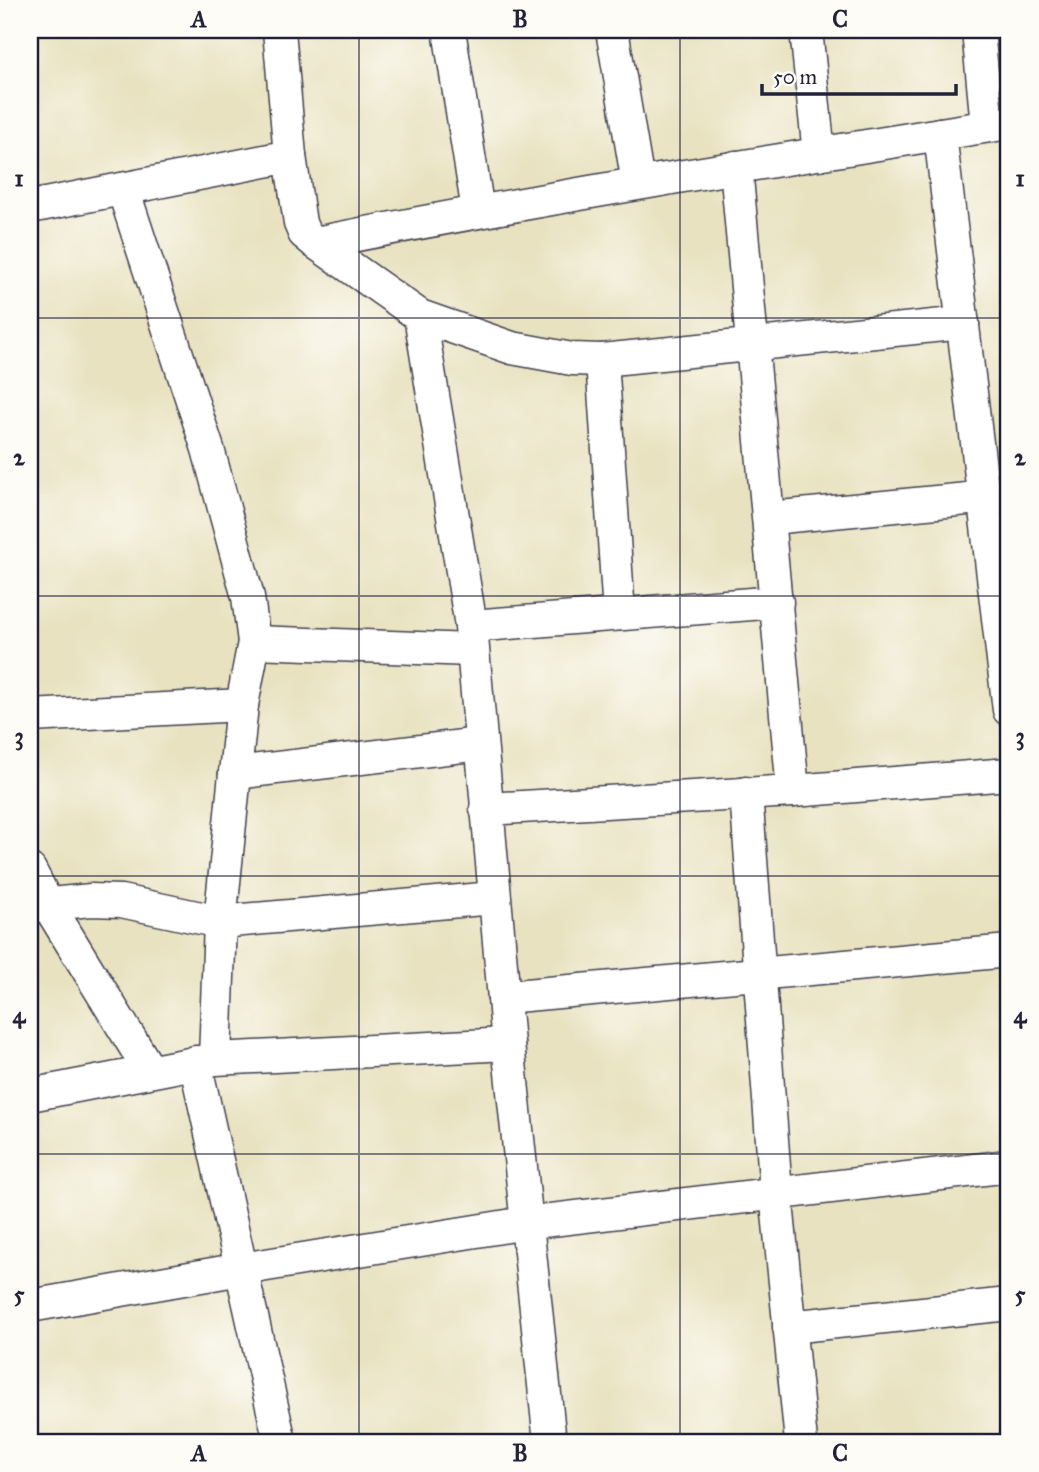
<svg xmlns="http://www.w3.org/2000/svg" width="1039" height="1472" font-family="'IM FELL Great Primer',serif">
  <rect width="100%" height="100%" fill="#fdfcf7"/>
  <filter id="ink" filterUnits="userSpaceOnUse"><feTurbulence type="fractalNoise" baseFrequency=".0143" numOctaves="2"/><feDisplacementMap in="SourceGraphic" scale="14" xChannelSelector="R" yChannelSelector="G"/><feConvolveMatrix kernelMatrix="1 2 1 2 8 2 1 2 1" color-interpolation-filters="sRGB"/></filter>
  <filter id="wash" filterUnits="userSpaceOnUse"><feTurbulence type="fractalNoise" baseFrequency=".00686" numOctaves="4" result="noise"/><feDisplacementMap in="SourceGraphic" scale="28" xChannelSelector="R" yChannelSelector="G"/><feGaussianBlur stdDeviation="1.57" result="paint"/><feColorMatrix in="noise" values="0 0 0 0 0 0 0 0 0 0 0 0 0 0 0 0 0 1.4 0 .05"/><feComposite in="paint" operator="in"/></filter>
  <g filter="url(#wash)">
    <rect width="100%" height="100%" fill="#e8e2c0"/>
  </g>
  <g filter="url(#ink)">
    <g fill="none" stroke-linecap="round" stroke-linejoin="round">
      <g stroke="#403f4f" stroke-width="35">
        <g id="minor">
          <path d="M279,30L290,156L300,223L304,233L316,243L420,316L512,348L572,359L602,360L963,323"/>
          <path d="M449,30L478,211"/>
          <path d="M612,30L638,183"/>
          <path d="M806,30L819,154"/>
          <path d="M978,30L987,126"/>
          <path d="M940,134L1009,710"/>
          <path d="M736,167L793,791"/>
          <path d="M30,207L290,156"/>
          <path d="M316,243C547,197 778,160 1009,123"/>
          <path d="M420,316L471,626L508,1044L550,1442"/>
          <path d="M602,360L619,614"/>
          <path d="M770,518L1009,495"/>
          <path d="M471,626L777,602"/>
          <path d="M254,642L472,650"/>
          <path d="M30,716L242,705L254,642L248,597L208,449L123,189"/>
          <path d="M235,773L480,744"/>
          <path d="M746,793L776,1193L801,1442"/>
          <path d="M486,809L793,791L1009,774"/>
          <path d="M30,870L47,903L150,1071"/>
          <path d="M30,906L91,900L121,901L220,922L494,898"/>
          <path d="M504,997L1009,951"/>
          <path d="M215,1059L220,922L242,705"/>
          <path d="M195,1062L280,1442"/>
          <path d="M30,1095L215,1059L508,1044"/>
          <path d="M30,1306L241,1269L526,1223L1009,1166"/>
          <path d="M789,1327L1009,1304"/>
        </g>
      </g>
      <use href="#minor" stroke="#fff" stroke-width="32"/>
    </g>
  </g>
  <path fill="none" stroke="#22223b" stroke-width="2" stroke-opacity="0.55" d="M359,30V1442M680,30V1442M30,318H1009M30,596H1009M30,876H1009M30,1154H1009"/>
  <rect width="1039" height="1472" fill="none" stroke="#fdfcf7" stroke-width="77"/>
  <path d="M762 84v10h194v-10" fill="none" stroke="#22223b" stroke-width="3.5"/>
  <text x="773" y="84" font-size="21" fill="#22223b" stroke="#fdfcf7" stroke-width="5" paint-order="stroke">50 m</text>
  <rect x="38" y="38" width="962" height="1396" fill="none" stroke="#22223b" stroke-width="2.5"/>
  <g font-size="23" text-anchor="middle" font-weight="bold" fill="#22223b">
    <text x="199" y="27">A</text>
    <text x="520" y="27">B</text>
    <text x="840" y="27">C</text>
    <text x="19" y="186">1</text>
    <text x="1020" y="186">1</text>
    <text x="19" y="465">2</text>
    <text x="1020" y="465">2</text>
    <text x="19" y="744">3</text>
    <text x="1020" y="744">3</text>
    <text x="19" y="1023">4</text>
    <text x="1020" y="1023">4</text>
    <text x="19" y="1302">5</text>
    <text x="1020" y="1302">5</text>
    <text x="199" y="1461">A</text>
    <text x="520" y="1461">B</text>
    <text x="840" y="1461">C</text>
  </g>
</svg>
